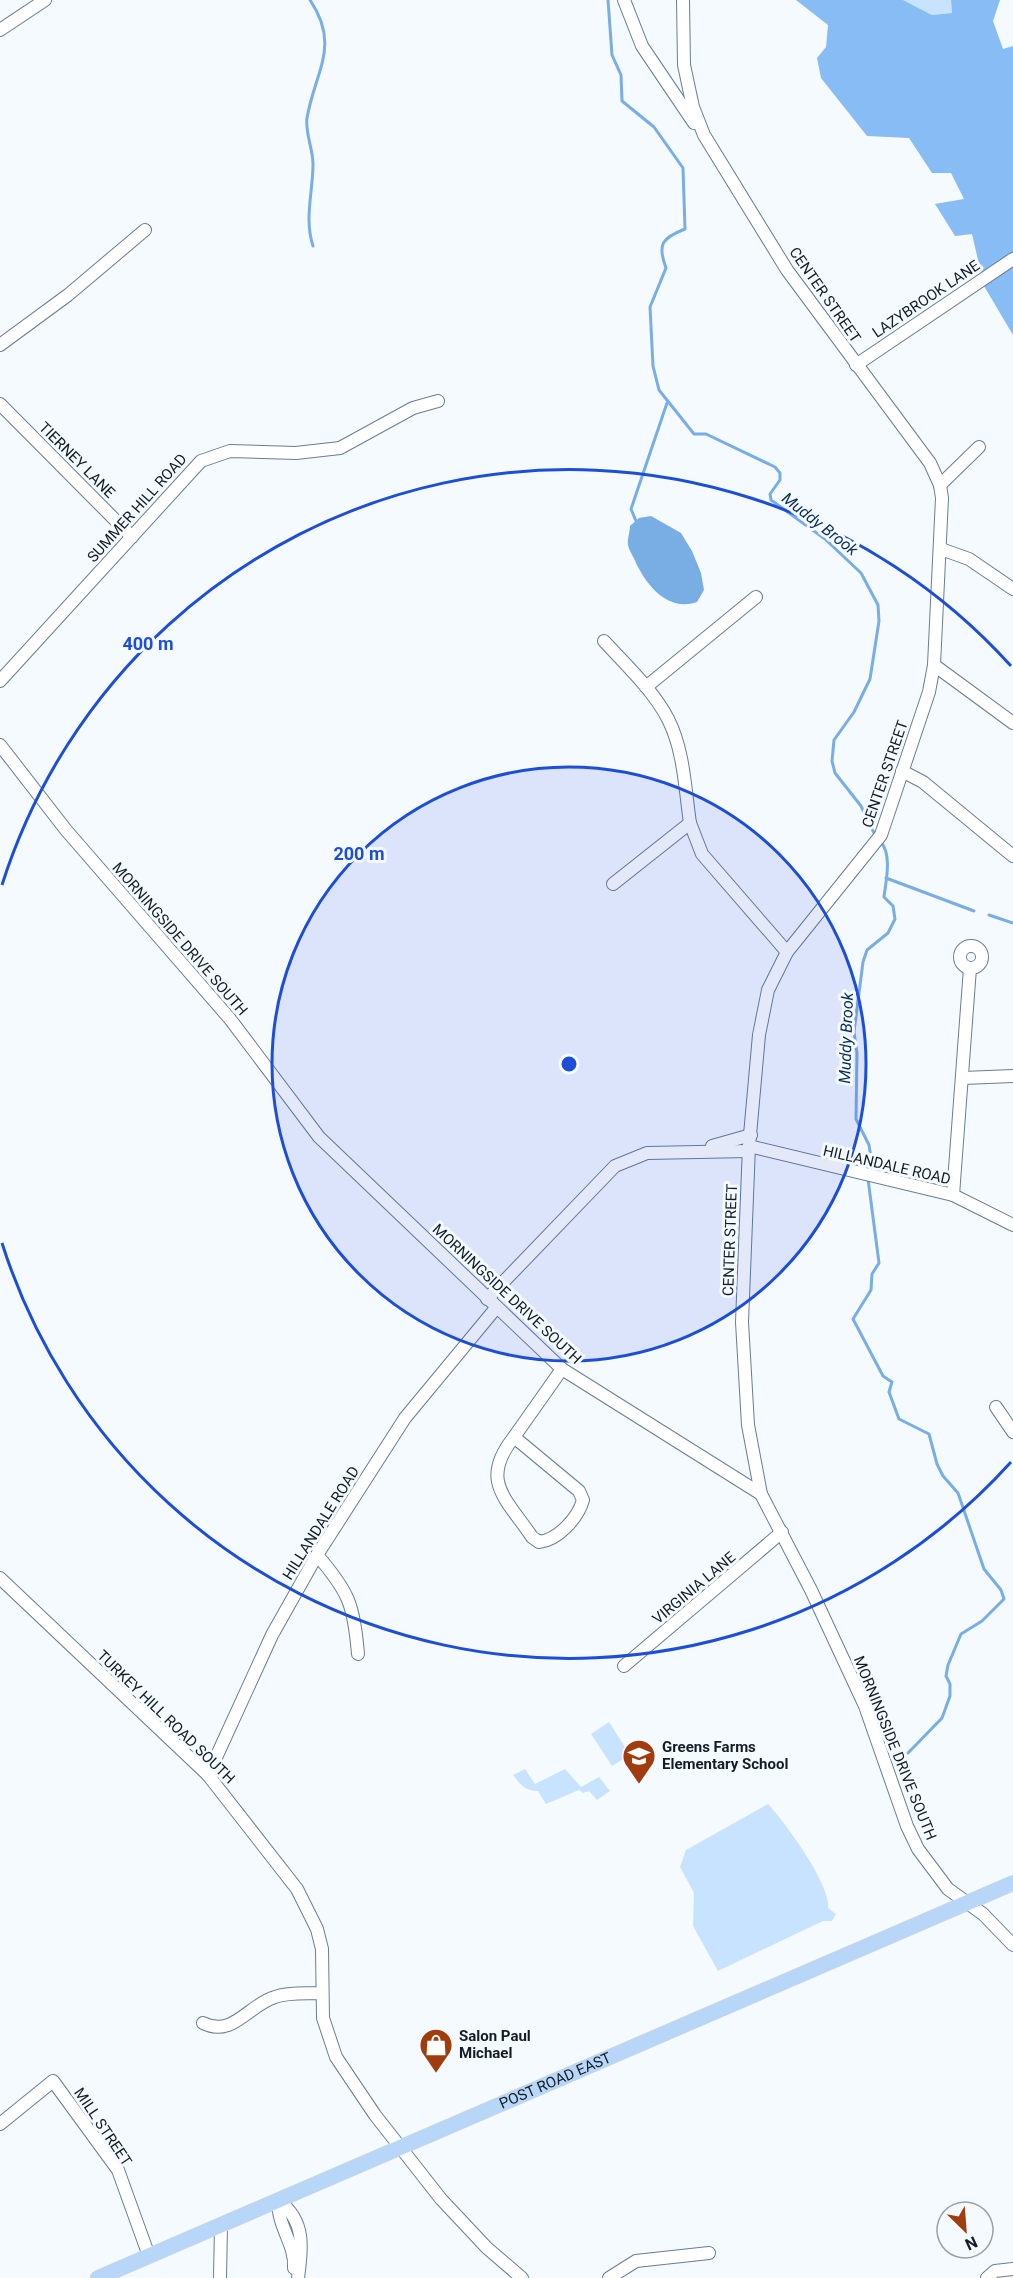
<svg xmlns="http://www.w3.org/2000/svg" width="1013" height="2278" font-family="Roboto,sans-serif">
  <rect width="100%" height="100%" fill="#f5faff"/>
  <g fill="#c8e3ff">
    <path d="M903,0H951L952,13L932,15Z"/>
    <path d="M609,1722L630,1755L612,1766L591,1734Z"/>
    <path d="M525,1769L535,1784L565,1769L581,1787L599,1777L610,1791L597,1800L589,1791L583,1793L579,1790L546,1804L538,1791C525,1791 521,1785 513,1775Z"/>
    <path d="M768,1804C784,1821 832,1886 828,1908L836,1914L832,1921H823L718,1971L693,1926L694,1893L680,1867L686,1850Z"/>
  </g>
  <path fill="#87bcf5" d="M796,0H903L932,15L952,13L951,0H1000L993,21L1003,49L1013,46V335L984,286L972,234L955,236L935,204L964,199L951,173H932L909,138L867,136L821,78L817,58L826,47L828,25Z"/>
  <path fill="#79aee5" d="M651,516L681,533L692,551L701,573L704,590L697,602C668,612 647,586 636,563C634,557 629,551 628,545C627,540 630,532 630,526L639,518Z"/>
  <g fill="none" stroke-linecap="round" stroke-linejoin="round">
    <g stroke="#79aee5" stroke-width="3">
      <path d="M310,0C341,46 315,71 307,118C305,133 313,149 313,164C313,192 304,219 313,246"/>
      <path d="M608,0L612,55L621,75L622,101L654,127L683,168L685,229C662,238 657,244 666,268L650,307L653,366L659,390L694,434H706L775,467L780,473V480L770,494L771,500L825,539L861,573L878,605L879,621L870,679L854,712L834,740L832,761L835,773L861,806L876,837"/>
      <path d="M636,521L631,509L667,403"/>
      <path d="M886,878L974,911"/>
      <path d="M989,915L1013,923"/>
      <path d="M868,1172L871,1158L869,1145L856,1119L857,1053L854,1032L863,962L867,950L888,933L895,919L893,906L884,897C886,881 892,855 881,842"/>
      <path d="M868,1179L879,1263L872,1274L871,1290L853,1319L883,1376L892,1382L889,1392L899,1419L929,1434L937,1464L943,1476L958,1493L984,1569L1001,1590L1004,1599L982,1621L961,1634L948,1665L946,1676L950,1684V1696L942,1718L908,1753"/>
    </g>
    <g stroke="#697d93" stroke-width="14">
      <g id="minor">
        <path d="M624,0L642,46L694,123"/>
        <path d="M683,0L684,65L693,107L704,135L787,270L930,463L940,485L942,498L934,665L929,692L881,835L787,952L768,990L759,1035L749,1146L742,1322L748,1425L761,1494"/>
        <path d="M0,30L45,0"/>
        <path d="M0,345L68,295L145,230"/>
        <path d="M856,365L1013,259"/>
        <path d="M0,404L132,537"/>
        <path d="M940,485L979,447"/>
        <path d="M941,549L969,559L1013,589"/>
        <path d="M604,641C626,665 653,690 668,719C684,750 685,789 690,823L613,884"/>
        <path d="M934,665L1013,723"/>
        <path d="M0,681L201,461L230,451L296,453L340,448L413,408L438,401"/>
        <path d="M646,687L756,597"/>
        <path d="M0,745L66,830L230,1019L319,1137L562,1369L761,1494L811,1590L865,1706L907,1826L918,1849L948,1889L983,1914L1013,1945"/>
        <path d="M902,771L923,782L1013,856"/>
        <path d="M690,823L702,854L787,952"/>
        <circle cx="971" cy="957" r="11"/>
        <path d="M963,1078L1013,1076"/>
        <path d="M712,1146L751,1135"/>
        <path d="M749,1146L953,1195L1013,1225"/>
        <path d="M953,1195L970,968"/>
        <path d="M487,1299L615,1166L647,1153L749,1151"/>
        <path d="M996,1407L1013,1432"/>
        <path d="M514,1437L579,1491L583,1500C578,1518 558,1540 539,1542L532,1537C506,1498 479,1481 514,1437Z"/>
        <path d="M514,1437L562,1369"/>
        <path d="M317,1555C349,1592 354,1605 358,1654"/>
        <path d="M0,1578L208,1775L297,1889L317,1929L322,1949L323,2018L336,2057L375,2115L441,2199L487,2248L522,2278"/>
        <path d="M624,1666L782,1532"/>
        <path d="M208,1775L272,1635L317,1555L405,1418L496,1308"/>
        <path d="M203,2023C233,2038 248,2005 275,1997C289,1992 307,1994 322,1993"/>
        <path d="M0,2124L53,2081L118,2170L149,2256"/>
        <path d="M279,2201C306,2221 302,2249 298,2278"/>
        <path d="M279,2201C276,2225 296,2244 294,2268"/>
        <path d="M220,2278L221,2226"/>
        <path d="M609,2278L636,2261L709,2253"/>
        <path d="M987,2278L995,2271L1013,2269"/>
      </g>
    </g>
    <g stroke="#d5d6d8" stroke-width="16">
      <g id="major">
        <path id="s1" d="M98,2278L1013,1883"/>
      </g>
    </g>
    <use href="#minor" stroke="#fff" stroke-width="12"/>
    <use href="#major" stroke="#b8d7f8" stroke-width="15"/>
  </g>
  <circle cx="569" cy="1064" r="297" fill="#1d4ed8" fill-opacity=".12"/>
  <g fill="none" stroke="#1d4ed8" stroke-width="3">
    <circle cx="569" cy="1064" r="297"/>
    <path d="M1011 1462A595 595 0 0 1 2 1243M2 885A595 595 0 0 1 1011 666"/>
  </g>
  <defs>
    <g id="school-pin" transform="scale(1.725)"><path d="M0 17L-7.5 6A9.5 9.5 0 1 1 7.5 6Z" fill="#a13c0e" stroke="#f5faff"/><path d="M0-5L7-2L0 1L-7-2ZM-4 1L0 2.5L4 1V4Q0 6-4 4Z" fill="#fff"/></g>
    <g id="shop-pin" transform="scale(1.725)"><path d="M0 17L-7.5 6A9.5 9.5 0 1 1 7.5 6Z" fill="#a13c0e" stroke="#f5faff"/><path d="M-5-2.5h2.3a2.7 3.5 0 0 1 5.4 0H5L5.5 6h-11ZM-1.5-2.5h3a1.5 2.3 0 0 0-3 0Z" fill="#fff"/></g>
  </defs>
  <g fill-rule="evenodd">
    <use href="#school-pin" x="639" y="1756"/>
    <use href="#shop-pin" x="436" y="2045"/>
  </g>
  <g text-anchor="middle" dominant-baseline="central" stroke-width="6" stroke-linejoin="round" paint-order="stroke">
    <g font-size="15" fill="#141c25" stroke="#f5faff">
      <text transform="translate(825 295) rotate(55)">CENTER STREET</text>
      <text transform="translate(926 299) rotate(-34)">LAZYBROOK LANE</text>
      <text transform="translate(77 460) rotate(45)">TIERNEY LANE</text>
      <text transform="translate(137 508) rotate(-48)">SUMMER HILL ROAD</text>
      <text transform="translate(885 774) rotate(-71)">CENTER STREET</text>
      <text transform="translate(180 939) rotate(49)">MORNINGSIDE DRIVE SOUTH</text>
      <text transform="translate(887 1165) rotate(13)">HILLANDALE ROAD</text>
      <text transform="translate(730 1240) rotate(-88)">CENTER STREET</text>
      <text transform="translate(507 1294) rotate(43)">MORNINGSIDE DRIVE SOUTH</text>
      <text transform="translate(321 1523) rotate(-58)">HILLANDALE ROAD</text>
      <text transform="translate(694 1588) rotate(-40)">VIRGINIA LANE</text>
      <text transform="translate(166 1717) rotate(44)">TURKEY HILL ROAD SOUTH</text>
      <text transform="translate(895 1748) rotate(68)">MORNINGSIDE DRIVE SOUTH</text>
      <text stroke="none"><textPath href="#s1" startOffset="498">POST ROAD EAST</textPath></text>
      <text transform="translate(103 2127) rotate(56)">MILL STREET</text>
    </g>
    <g font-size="15" font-weight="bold" fill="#141c25" stroke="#f5faff" text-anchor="start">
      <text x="662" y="1747">Greens Farms<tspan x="662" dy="17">Elementary School</tspan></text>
      <text x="459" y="2036">Salon Paul<tspan x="459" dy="17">Michael</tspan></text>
    </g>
    <g font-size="16" font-style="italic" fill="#082f53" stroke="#f5faff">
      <text transform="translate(820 524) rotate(38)">Muddy Brook</text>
      <text transform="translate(846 1038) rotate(-88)">Muddy Brook</text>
    </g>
  </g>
  <circle cx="569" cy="1064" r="9" fill="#1d4ed8" stroke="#f5faff" stroke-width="3"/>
  <g font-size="18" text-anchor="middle" font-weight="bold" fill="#1d4ed8" stroke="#f5faff" stroke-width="6" stroke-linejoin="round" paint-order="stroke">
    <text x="148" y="650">400 m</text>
    <text x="359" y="860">200 m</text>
  </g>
  <g transform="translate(965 2230) rotate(155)"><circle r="28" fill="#f5faff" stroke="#9ba1a8" stroke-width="1.5"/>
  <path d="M0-4.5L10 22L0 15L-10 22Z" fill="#a13c0e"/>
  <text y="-9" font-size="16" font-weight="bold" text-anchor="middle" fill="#141c25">N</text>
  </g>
</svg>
